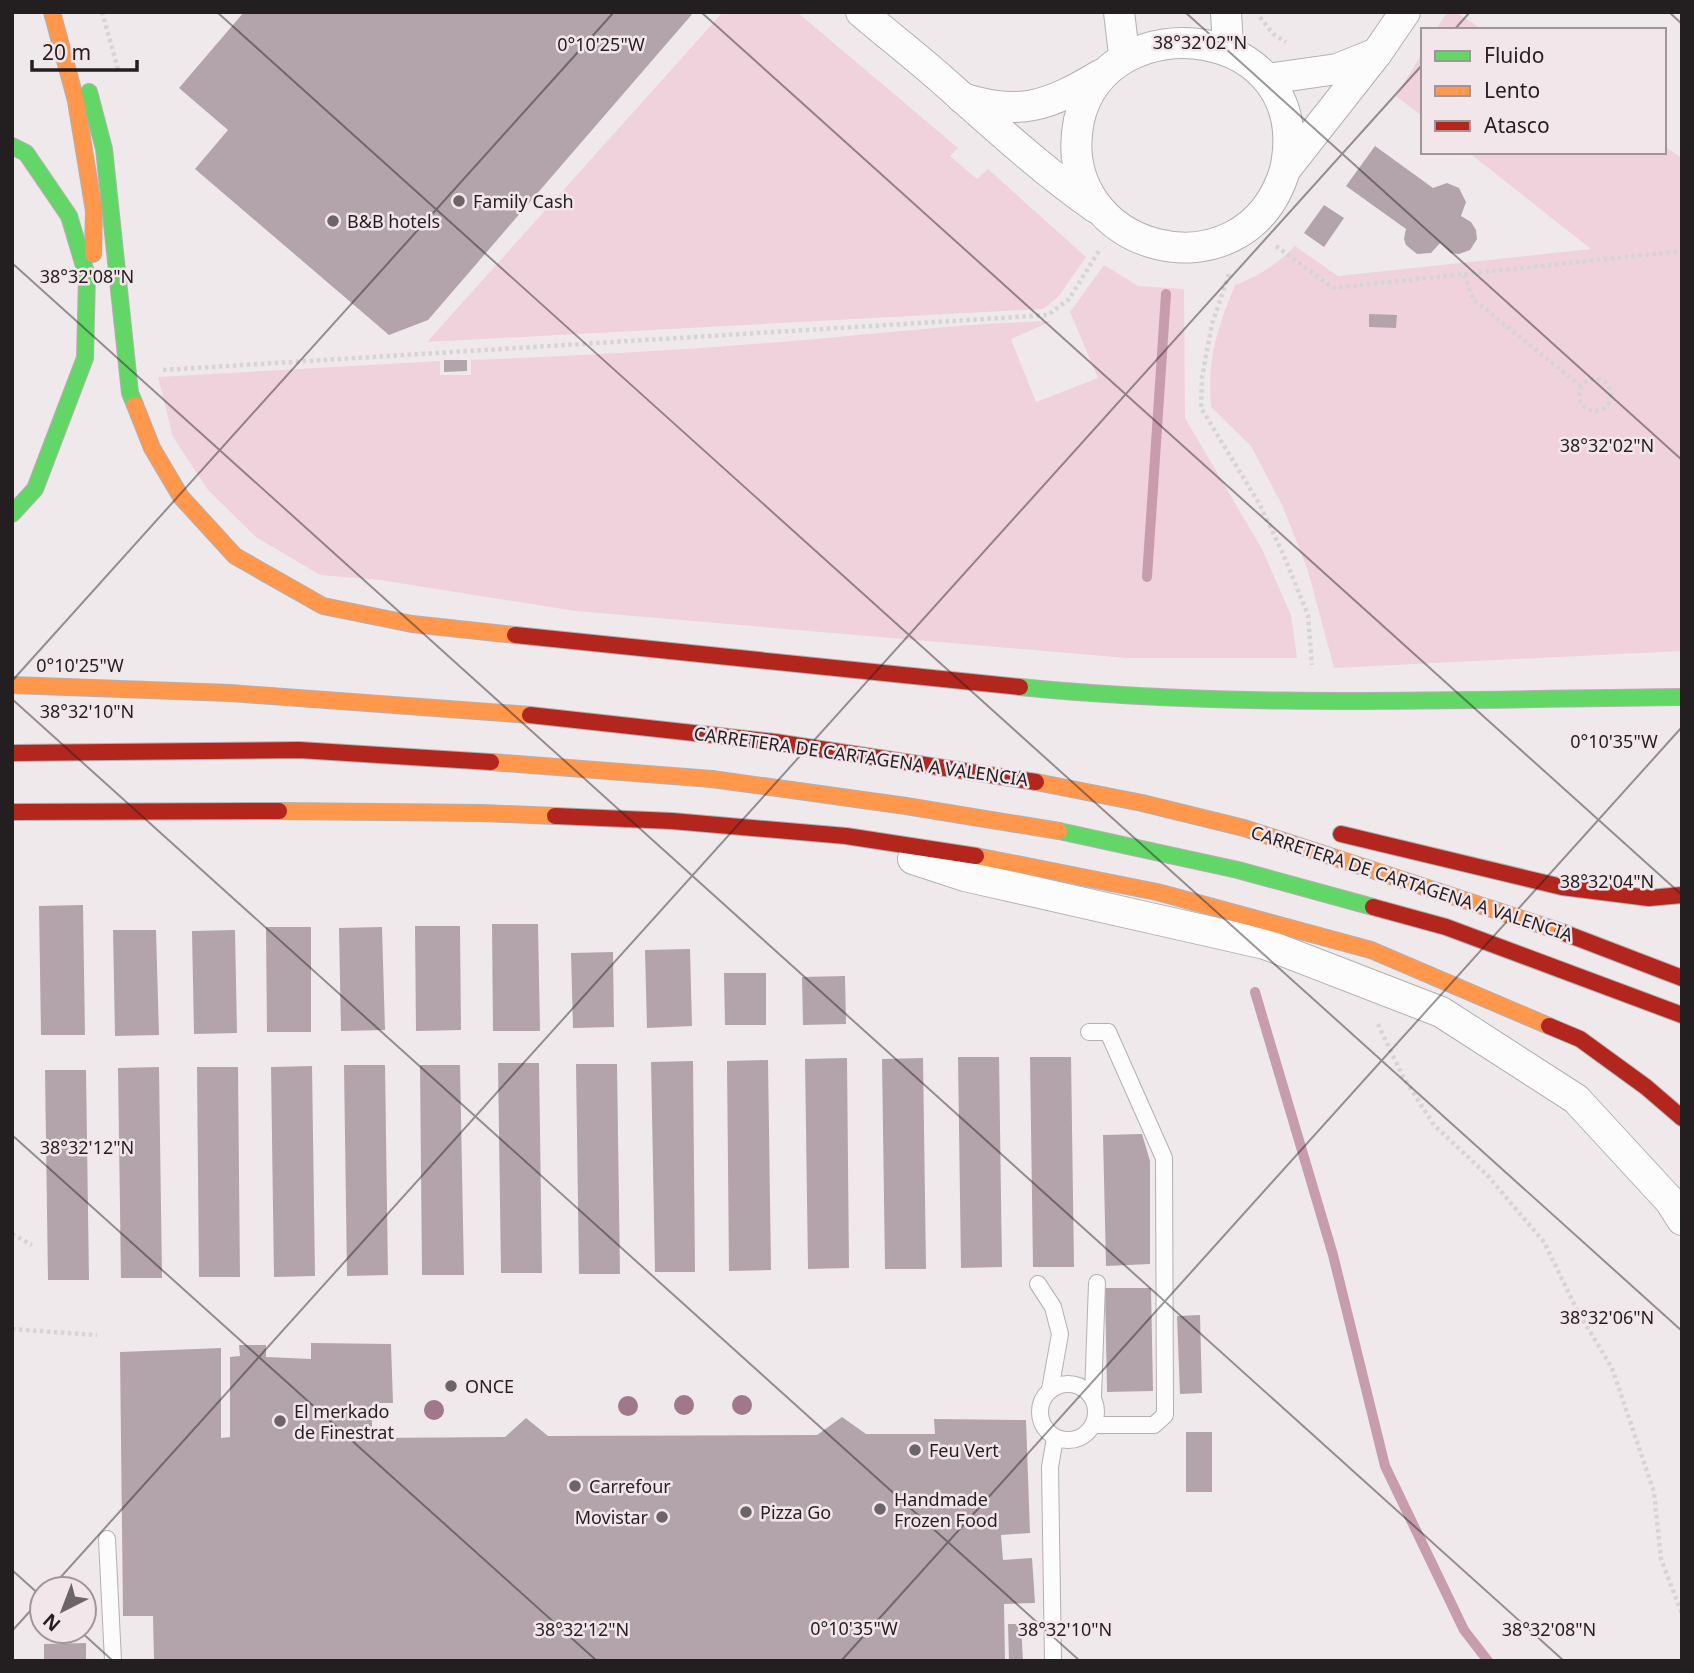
<svg xmlns="http://www.w3.org/2000/svg" width="1694" height="1673" font-family="'Noto Sans',sans-serif">
  <rect width="100%" height="100%" fill="#f0e9ec"/>
  <g fill="#f0d2dd">
    <path d="M723,12H797L958,148L950,156L977,179L988,169L1086,257L1058,297L1043,309L427,342Z"/>
    <path d="M1447,12H1456L1483,30H1436Z"/>
    <path d="M1423,52V117L1396,96Z"/>
    <path d="M1664,146L1682,158V651L1334,668L1308,571L1283,507L1251,446L1211,407C1207,359 1217,329 1235,285C1259,276 1277,264 1295,246L1338,276L1591,249L1468,152H1664Z"/>
    <path d="M1104,265L1138,286L1184,289L1185,418L1262,549L1291,615L1297,658H1126L575,611L380,580L320,575L256,537L208,490L173,437L158,377L440,361V375H471V360C578,356 685,350 791,341C878,334 965,323 1052,321L1011,339L1036,402L1098,378L1070,312Z"/>
  </g>
  <g fill="none" stroke-linecap="round" stroke-linejoin="round">
    <g stroke="#c79dad" stroke-width="10">
      <path d="M1147,577L1166,294"/>
      <path d="M1255,992L1333,1255L1385,1466L1464,1630L1488,1661"/>
    </g>
  </g>
  <g fill="#b2a4aa">
    <path d="M244,12H694L428,320L389,335L195,169L228,130L179,88Z"/>
    <path d="M1375,146L1433,188L1447,183L1459,188L1466,202L1461,216L1471,222L1476,230L1477,239L1470,250L1459,254L1451,253L1440,243L1431,253L1417,254L1406,245L1404,239L1406,229L1346,186Z"/>
    <path d="M1324,205L1344,218L1324,247L1304,233Z"/>
    <path d="M1369,314L1397,315L1396,328L1369,327Z"/>
    <path d="M444,360H467V371L444,372Z"/>
    <path d="M83,905L85,1035H41L39,906Z"/>
    <path d="M492,924H538L540,1031H493Z"/>
    <path d="M415,926H460L461,1030L416,1031Z"/>
    <path d="M266,927H311V1032H267Z"/>
    <path d="M382,927L385,1030L341,1031L339,928Z"/>
    <path d="M113,930H156L159,1035L115,1036Z"/>
    <path d="M235,930L237,1033L194,1034L192,931Z"/>
    <path d="M690,949L692,1026L647,1028L645,950Z"/>
    <path d="M613,952L614,1027L573,1028L571,953Z"/>
    <path d="M724,973H766V1025H725Z"/>
    <path d="M845,976L846,1024L803,1025L802,977Z"/>
    <path d="M958,1057H999L1002,1267L961,1268Z"/>
    <path d="M1030,1057H1071L1074,1267H1033Z"/>
    <path d="M847,1058L849,1268L808,1269L805,1059Z"/>
    <path d="M923,1058L926,1269H885L882,1059Z"/>
    <path d="M768,1060L771,1270L729,1271L727,1061Z"/>
    <path d="M693,1061L695,1272H655L651,1062Z"/>
    <path d="M498,1063H539L542,1273H501Z"/>
    <path d="M576,1064H617L620,1274H579Z"/>
    <path d="M344,1065H385L388,1275L347,1276Z"/>
    <path d="M420,1065H460L464,1275H422Z"/>
    <path d="M312,1066L315,1276L274,1277L271,1067Z"/>
    <path d="M159,1067L162,1278H121L118,1068Z"/>
    <path d="M197,1067H238L240,1277H199Z"/>
    <path d="M45,1070H86L89,1280H48Z"/>
    <path d="M1142,1134L1150,1161V1264L1106,1266L1103,1135Z"/>
    <path d="M1105,1288H1151L1153,1391L1107,1392Z"/>
    <path d="M1200,1315L1202,1393L1180,1394L1177,1316Z"/>
    <path d="M311,1343L391,1344L393,1403H372V1438L505,1437L526,1418L548,1436L817,1435L842,1417L866,1434H935L934,1419L1026,1420L1030,1533L1001,1535L1003,1560L1032,1558L1035,1603L1004,1604L1005,1661H154L153,1616H123L120,1352L221,1348V1438L230,1437V1357L240,1356L239,1345H266V1357L311,1359Z"/>
    <rect x="446" y="1381" width="9" height="11"/>
    <rect x="1186" y="1432" width="26" height="60"/>
    <path d="M1008,1624H1021L1023,1661H1009Z"/>
    <path d="M86,1643V1661H44V1644Z"/>
  </g>
  <g fill="none" stroke-linecap="round" stroke-linejoin="round">
    <g stroke="#b4afb1" stroke-width="18">
      <g id="lane">
        <path d="M1089,1032H1108L1164,1158L1165,1415L1154,1425H1094"/>
        <path d="M1038,1284L1053,1307L1060,1334L1050,1390"/>
        <circle cx="1068" cy="1412" r="28"/>
        <path d="M1093,1396L1097,1283"/>
        <path d="M107,1539L113,1661"/>
        <path d="M1053,1661L1050,1467L1055,1438"/>
      </g>
    </g>
    <g stroke="#b4afb1" stroke-width="32">
      <g id="street">
        <path d="M861,12C887,34 914,55 939,77C991,123 1039,168 1096,208"/>
        <path d="M1119,12L1124,54"/>
        <path d="M1226,12L1228,47"/>
        <path d="M1268,79L1337,69L1377,53"/>
        <path d="M962,98C1020,117 1050,105 1100,75"/>
        <path d="M1285,170C1317,23 1107,0 1079,120C1052,252 1245,302 1285,170L1377,53L1405,12"/>
        <path d="M913,859L965,876L1265,944L1441,1012L1576,1099L1670,1201L1682,1220"/>
      </g>
    </g>
    <g stroke="#b4afb1" stroke-width="18">
      <g id="fast">
        <path d="M89,92L104,149L130,393L135,405"/>
        <path d="M12,146L26,153L69,216L87,276L85,358L35,489L12,514"/>
        <path d="M1020,687C1239,709 1462,699 1682,697"/>
        <path d="M1059,831L1238,870L1373,907"/>
      </g>
    </g>
    <g stroke="#b4afb1" stroke-width="18">
      <g id="slow">
        <path d="M52,12L76,101L94,211L93,254"/>
        <path d="M135,405L152,448L181,497L235,556L323,606L412,624L515,635"/>
        <path d="M12,685L230,693L530,715"/>
        <path d="M491,762L712,779L906,806L1059,831"/>
        <path d="M1036,782L1142,803L1244,828L1562,932"/>
        <path d="M279,811L482,813L555,816"/>
        <path d="M976,856L1157,892L1371,950L1549,1026"/>
      </g>
    </g>
    <g stroke="#b4afb1" stroke-width="18">
      <g id="jam">
        <path d="M515,635L1020,687"/>
        <path d="M530,715L775,742L1036,782"/>
        <path d="M12,753L299,750L491,762"/>
        <path d="M12,812L279,811"/>
        <path d="M555,816L672,821L846,836L976,856"/>
        <path d="M1341,834L1562,887L1649,898L1682,895"/>
        <path d="M1373,907L1446,927L1682,1015"/>
        <path d="M1562,932L1682,978"/>
        <path d="M1549,1026L1580,1039L1646,1087L1682,1118"/>
      </g>
    </g>
    <g stroke="#d6d5d5" stroke-width="4.5" stroke-dasharray="3.5 3.5" stroke-linecap="butt">
      <path d="M102,12L118,69"/>
      <path d="M1260,17L1273,34L1286,42"/>
      <path d="M1276,246L1333,288L1682,251"/>
      <path d="M1229,274L1212,324L1202,377L1201,408L1260,505L1284,556L1308,615L1312,665"/>
      <path d="M1464,275L1473,299L1581,386"/>
      <path d="M163,370L1048,315L1069,299L1100,249"/>
      <circle cx="1595" cy="395" r="16"/>
      <path d="M1378,1024L1402,1075L1434,1125L1487,1175L1544,1242L1577,1310L1612,1368L1654,1492L1661,1559L1682,1614"/>
      <path d="M12,1234L32,1245"/>
      <path d="M12,1329L97,1335"/>
    </g>
    <use href="#lane" stroke="#fdfcfc" stroke-width="16"/>
    <use href="#street" stroke="#fdfcfc" stroke-width="30"/>
    <use href="#fast" stroke="#63d668" stroke-width="16"/>
    <use href="#slow" stroke="#ff974d" stroke-width="16"/>
    <use href="#jam" stroke="#b3261e" stroke-width="16"/>
  </g>
  <g fill="#a0778b">
    <circle cx="684" cy="1405" r="10"/>
    <circle cx="742" cy="1405" r="10"/>
    <circle cx="628" cy="1406" r="10"/>
    <circle cx="434" cy="1410" r="10"/>
  </g>
  <path fill="none" stroke="#231e20" stroke-width="2" stroke-opacity="0.45" d="M217,12L1682,1331M701,12L1682,895M1185,12L1682,460M1669,12L1682,24M1454,30L1470,12M12,263L1564,1661M12,681L614,12M12,699L1080,1661M12,1135L597,1661M12,1570L42,1597M50,1589L1423,64M12,1631L42,1598M80,1631L113,1661M841,1661L1682,727"/>
  <g fill="#6b6567" stroke="#f3e6eb" stroke-width="2.5">
    <circle cx="459" cy="201" r="7"/>
    <circle cx="333" cy="221" r="7"/>
    <circle cx="451" cy="1386" r="7"/>
    <circle cx="280" cy="1421" r="7"/>
    <circle cx="915" cy="1450" r="7"/>
    <circle cx="575" cy="1486" r="7"/>
    <circle cx="880" cy="1509" r="7"/>
    <circle cx="746" cy="1512" r="7"/>
    <circle cx="662" cy="1517" r="7"/>
  </g>
  <g text-anchor="middle" dominant-baseline="central" stroke-width="5" stroke-linejoin="round" paint-order="stroke">
    <g font-size="18" fill="#231e20" stroke="#f3e6eb" text-anchor="start">
      <text x="473" y="201">Family Cash</text>
      <text x="347" y="221">B&amp;B hotels</text>
      <text x="465" y="1386">ONCE</text>
      <text x="294" y="1411">El merkado<tspan x="294" dy="21">de Finestrat</tspan></text>
      <text x="929" y="1450">Feu Vert</text>
      <text x="589" y="1486">Carrefour</text>
      <text x="894" y="1499">Handmade<tspan x="894" dy="21">Frozen Food</tspan></text>
      <text x="760" y="1512">Pizza Go</text>
      <text x="648" y="1517" text-anchor="end">Movistar</text>
    </g>
    <g font-size="18" fill="#231e20" stroke="#f3e6eb">
      <text transform="translate(861 756) rotate(8)">CARRETERA DE CARTAGENA A VALENCIA</text>
      <text transform="translate(1412 883) rotate(18)">CARRETERA DE CARTAGENA A VALENCIA</text>
    </g>
  </g>
  <g font-size="18" text-anchor="middle" fill="#231e20" stroke="#f3e6eb" stroke-width="5" stroke-linejoin="round" paint-order="stroke">
    <text x="1200" y="49">38°32'02"N</text>
    <text x="601" y="51">0°10'25"W</text>
    <text x="87" y="283">38°32'08"N</text>
    <text x="1607" y="452">38°32'02"N</text>
    <text x="80" y="672">0°10'25"W</text>
    <text x="87" y="718">38°32'10"N</text>
    <text x="1614" y="748">0°10'35"W</text>
    <text x="1607" y="888">38°32'04"N</text>
    <text x="87" y="1154">38°32'12"N</text>
    <text x="1607" y="1324">38°32'06"N</text>
    <text x="854" y="1635">0°10'35"W</text>
    <text x="582" y="1636">38°32'12"N</text>
    <text x="1065" y="1636">38°32'10"N</text>
    <text x="1549" y="1636">38°32'08"N</text>
  </g>
  <rect width="1694" height="1673" fill="none" stroke="#231e20" stroke-width="28"/>
  <rect x="1421" y="28" width="245" height="126" fill="#f3e6eb" stroke="#a0969a" stroke-width="2"/>
  <rect x="1435" y="51" width="35" height="10" fill="#63d668" stroke="#a0969a" stroke-width="2"/>
  <text x="1484" y="63" font-size="21" fill="#231e20">Fluido</text>
  <rect x="1435" y="86" width="35" height="10" fill="#ff974d" stroke="#a0969a" stroke-width="2"/>
  <text x="1484" y="98" font-size="21" fill="#231e20">Lento</text>
  <rect x="1435" y="121" width="35" height="10" fill="#b3261e" stroke="#a0969a" stroke-width="2"/>
  <text x="1484" y="133" font-size="21" fill="#231e20">Atasco</text>
  <g transform="translate(63 1610) rotate(222)"><circle r="33" fill="#f3e6eb" stroke="#a0969a" stroke-width="2"/>
  <path d="M0-5L12 26L0 18L-12 26Z" fill="#6b6567"/>
  <text y="-10" font-size="19" font-weight="bold" text-anchor="middle" fill="#231e20">N</text>
  </g>
  <path d="M32 60v10h105v-10" fill="none" stroke="#231e20" stroke-width="3.5"/>
  <text x="42" y="60" font-size="21" fill="#231e20" stroke="#f3e6eb" stroke-width="5" paint-order="stroke">20 m</text>
</svg>
